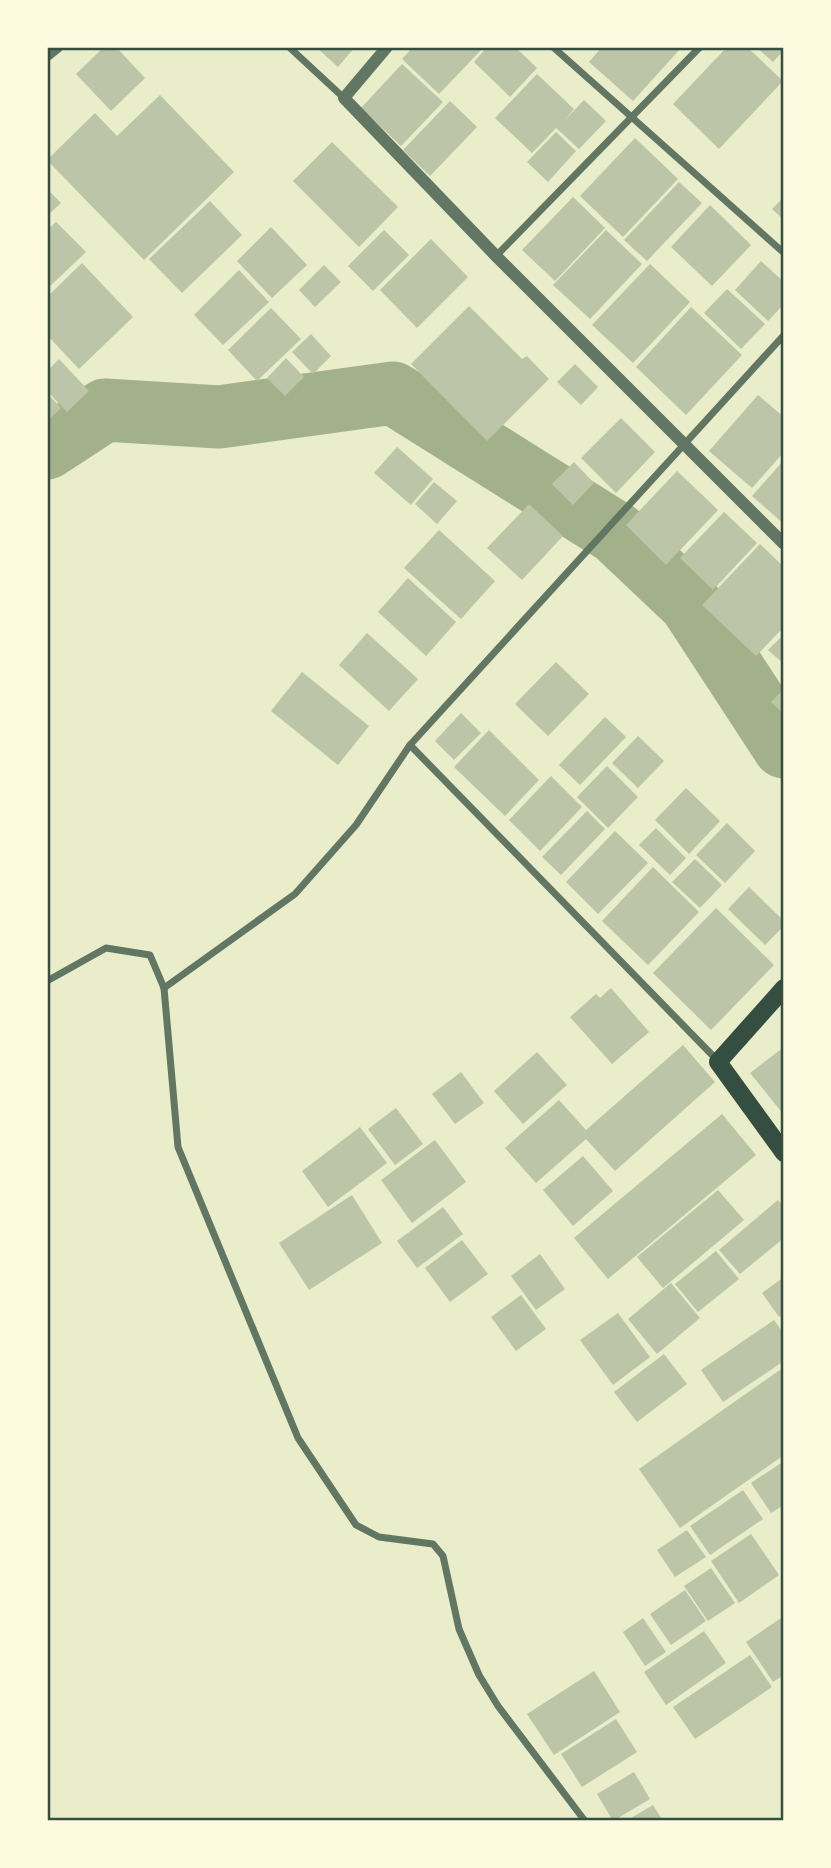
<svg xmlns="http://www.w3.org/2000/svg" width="831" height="1868" font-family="Signika,sans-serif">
  <rect width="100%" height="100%" fill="#e9edc9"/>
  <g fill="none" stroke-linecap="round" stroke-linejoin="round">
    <path stroke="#a3b18a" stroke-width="63" d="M47,448L105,410L219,417L393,393L616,533L690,603L784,747"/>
  </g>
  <g fill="#bcc5a7">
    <path d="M104,47H116L145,78L111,111L76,74Z"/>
    <path d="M316,47H355L338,67Z"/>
    <path d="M413,47H484L439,94L402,59Z"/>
    <path d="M487,47H515L537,68L510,97L474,62Z"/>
    <path d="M602,47H682L633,101L589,62Z"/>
    <path d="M727,47H747L783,81L719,149L673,104Z"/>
    <path d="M756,47H784V50L773,62Z"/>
    <path d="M402,64L443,102L401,146L361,108Z"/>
    <path d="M537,74L574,109L565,120L584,100L606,121L579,149L556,128L532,153L495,118Z"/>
    <path d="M160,95L234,172L144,260L47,160L95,113L117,136Z"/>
    <path d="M450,101L477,127L430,176L403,150Z"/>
    <path d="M556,132L576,151L548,182L527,162Z"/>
    <path d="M635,138L678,179L623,237L580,196Z"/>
    <path d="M332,142L398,207L359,247L293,181Z"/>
    <path d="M679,182L702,203L647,261L624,240Z"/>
    <path d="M47,189L61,203L47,216Z"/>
    <path d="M573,197L605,228L555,281L522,250Z"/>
    <path d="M784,197V220L772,209Z"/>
    <path d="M210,201L242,235L182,293L149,259Z"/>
    <path d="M710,205L751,245L712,286L671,247Z"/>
    <path d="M56,222L86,252L47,289V230Z"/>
    <path d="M271,227L307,265L272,298L237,261Z"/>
    <path d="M384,230L409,255L373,291L348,266Z"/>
    <path d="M606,230L642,264L590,319L553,285Z"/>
    <path d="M431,239L468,277L417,328L380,290Z"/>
    <path d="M761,261L784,282V304L768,321L735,290Z"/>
    <path d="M82,263L133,317L79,369L47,335V297Z"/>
    <path d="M650,264L690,302L633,363L592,325Z"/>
    <path d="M324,265L341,282L315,307L299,290Z"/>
    <path d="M239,270L269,302L223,345L194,315Z"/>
    <path d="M727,289L765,324L741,349L704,313Z"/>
    <path d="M469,306L522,359L527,356L549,379L487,441L411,364Z"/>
    <path d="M691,307L742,355L686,415L636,367Z"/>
    <path d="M271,308L301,339L257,381L228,350Z"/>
    <path d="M311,334L331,356L313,374L292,352Z"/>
    <path d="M286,358L304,377L285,396L267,378Z"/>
    <path d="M59,359L89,391L67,412L47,391V371Z"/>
    <path d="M575,364L598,387L581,405L557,382Z"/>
    <path d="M47,393L61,408L47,421Z"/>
    <path d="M758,395L784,417V452L752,488L709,451Z"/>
    <path d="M621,418L655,452L616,493L581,458Z"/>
    <path d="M397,447L433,479L411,505L374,473Z"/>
    <path d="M784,460V524L752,496Z"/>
    <path d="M574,462L594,483L573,505L552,484Z"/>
    <path d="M677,471L718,510L666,565L626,525Z"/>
    <path d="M434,482L457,501L437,524L415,504Z"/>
    <path d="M529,504L563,536L522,580L487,548Z"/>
    <path d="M724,512L757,543L713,590L680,558Z"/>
    <path d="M439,530L495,581L461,619L404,568Z"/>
    <path d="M760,544L784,567V627L756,656L702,605Z"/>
    <path d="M408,578L456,622L426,656L378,612Z"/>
    <path d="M367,633L418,679L389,711L339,665Z"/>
    <path d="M784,634V664L768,650Z"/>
    <path d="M556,662L589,694L548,736L515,704Z"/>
    <path d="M302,672L369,726L338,765L271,711Z"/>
    <path d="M784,689V714L771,702Z"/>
    <path d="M461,713L481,733L454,760L435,741Z"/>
    <path d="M605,717L626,737L580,785L559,765Z"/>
    <path d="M489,730L539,780L505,816L454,767Z"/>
    <path d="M638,736L664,761L638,788L612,763Z"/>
    <path d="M607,766L638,797L608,828L577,797Z"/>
    <path d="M551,776L582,807L540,851L509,820Z"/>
    <path d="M686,788L720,821L689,854L655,820Z"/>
    <path d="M587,811L605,829L561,875L542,857Z"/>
    <path d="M727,823L755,851L725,883L696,855Z"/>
    <path d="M656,828L686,858L670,875L639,845Z"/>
    <path d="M615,831L648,863L598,914L566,882Z"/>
    <path d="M695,859L722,885L700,908L672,882Z"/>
    <path d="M653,867L699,912L648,965L602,921Z"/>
    <path d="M749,887L784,921V926L765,945L728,909Z"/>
    <path d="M716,908L774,965L711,1030L653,973Z"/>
    <path d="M611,988L649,1032L612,1064L570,1017L596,994L600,998Z"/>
    <path d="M683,1045L715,1082L615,1171L586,1139L536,1183L505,1148L559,1100L586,1130Z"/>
    <path d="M784,1047V1115L750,1073Z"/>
    <path d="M537,1052L567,1085L523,1124L494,1091Z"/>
    <path d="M461,1072L484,1103L455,1124L432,1094Z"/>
    <path d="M396,1108L423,1144L395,1165L368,1129Z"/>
    <path d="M722,1114L756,1155L608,1279L574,1238Z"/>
    <path d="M360,1127L387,1163L328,1207L302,1171Z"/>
    <path d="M435,1140L466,1182L412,1223L381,1180Z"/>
    <path d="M583,1156L613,1191L573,1226L543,1190Z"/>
    <path d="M718,1190L744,1220L663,1288L637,1257Z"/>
    <path d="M352,1195L382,1243L309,1290L279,1243Z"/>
    <path d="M778,1200L784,1207V1238L740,1274L719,1250Z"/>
    <path d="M443,1207L463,1234L417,1268L397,1241Z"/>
    <path d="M462,1240L488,1274L450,1302L425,1268Z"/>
    <path d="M716,1251L739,1279L698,1312L675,1284Z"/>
    <path d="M540,1254L565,1289L536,1310L511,1276Z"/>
    <path d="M784,1277V1314L779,1317L762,1293Z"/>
    <path d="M671,1283L700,1318L657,1354L628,1319Z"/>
    <path d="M521,1295L546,1329L516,1351L491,1317Z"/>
    <path d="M618,1313L650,1357L613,1385L580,1340Z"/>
    <path d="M774,1320L784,1334V1361L723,1402L701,1370Z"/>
    <path d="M664,1354L687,1384L637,1422L614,1392Z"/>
    <path d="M784,1367V1455L680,1528L639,1469Z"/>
    <path d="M784,1461V1505L771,1513L751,1483Z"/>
    <path d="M743,1490L763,1519L710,1555L690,1526Z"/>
    <path d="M687,1530L706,1557L675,1577L657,1550Z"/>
    <path d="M751,1534L779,1575L739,1603L711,1561Z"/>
    <path d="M711,1568L735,1603L708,1621L684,1586Z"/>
    <path d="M685,1590L706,1621L671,1645L650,1614Z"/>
    <path d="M784,1616V1675L773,1682L746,1642Z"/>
    <path d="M643,1618L666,1652L645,1666L623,1632Z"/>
    <path d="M704,1631L726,1663L666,1705L644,1672Z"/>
    <path d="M750,1655L772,1687L695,1739L673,1707Z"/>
    <path d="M594,1671L620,1712L554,1755L527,1714Z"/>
    <path d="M616,1719L637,1752L582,1787L561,1754Z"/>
    <path d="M634,1772L650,1799L613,1821L597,1794Z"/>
    <path d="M653,1805L663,1821H626Z"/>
  </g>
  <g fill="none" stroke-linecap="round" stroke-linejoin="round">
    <g stroke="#617663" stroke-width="7">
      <path d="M289,47L344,98"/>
      <path d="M553,47L784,253"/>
      <path d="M496,256L700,47"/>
      <path d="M410,745L718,1061"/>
      <path d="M47,981L106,948L150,955L164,988L178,1147L298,1438L356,1525L379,1537L433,1544L443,1556L459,1629L479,1675L498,1706L585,1821"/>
      <path d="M164,988L295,894L356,825L410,745L784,335"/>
    </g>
    <g stroke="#617663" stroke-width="12">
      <path d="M387,47L344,98L496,256L784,544"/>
      <path d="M47,55L57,47"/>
    </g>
    <path stroke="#344e41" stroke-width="18" d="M784,988L718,1062L784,1153"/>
  </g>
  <rect width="831" height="1868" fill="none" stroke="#fefae0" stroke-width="98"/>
  <rect x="49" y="49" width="733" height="1770" fill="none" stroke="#344e41" stroke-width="2.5"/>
</svg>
